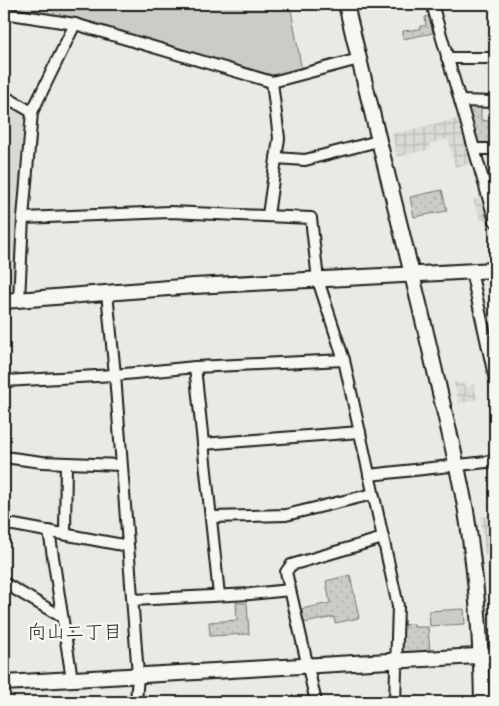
<svg xmlns="http://www.w3.org/2000/svg" width="499" height="706" font-family="'Gochi Hand','Klee One',sans-serif">
  <defs>
    <pattern id="industrial-grid" width="8" height="8" patternUnits="userSpaceOnUse" patternTransform="scale(1.25)"><rect width="8" height="8" fill="#dadad6"/><path d="M0 4h8M4 0v8" fill="none" stroke="#babab7"/></pattern>
    <pattern id="garden-dots" width="8" height="8" patternUnits="userSpaceOnUse" patternTransform="scale(1.25)"><rect width="8" height="8" fill="#cbcbc7"/><path d="M2 2h.1M6 6h.1" fill="none" stroke="#aeaeaa" stroke-width="1.8" stroke-linecap="round"/></pattern>
  </defs>
  <rect width="100%" height="100%" fill="#e9e9e5"/>
  <filter id="ink" filterUnits="userSpaceOnUse"><feTurbulence type="fractalNoise" baseFrequency=".02" numOctaves="2"/><feDisplacementMap in="SourceGraphic" scale="10" xChannelSelector="R" yChannelSelector="G"/><feConvolveMatrix kernelMatrix="1 2 1 2 8 2 1 2 1" color-interpolation-filters="sRGB"/></filter>
  <g filter="url(#ink)">
    <path fill="#dadad6" d="M4,103L21,112L24,117L14,288L4,290Z"/>
    <g fill="url(#industrial-grid)">
      <path d="M461,118L472,163L455,167L448,139L429,144L430,149L397,157L392,134Z"/>
      <path d="M478,195H482L490,220L481,221L473,200L478,199Z"/>
      <path d="M454,382H457L458,384L464,383L465,387L474,385L477,399L459,404Z"/>
      <path d="M495,515V554L485,555L481,517Z"/>
    </g>
    <g fill="#cbcbc7" stroke="#747472">
      <path d="M4,4H290L302,71L275,76L71,19L4,11Z"/>
      <path d="M464,609L465,624L430,626L429,611Z"/>
    </g>
    <g fill="url(#garden-dots)" stroke="#747472">
      <path d="M429,16L433,33L403,39V31L420,29V26H426L425,17Z"/>
      <path d="M471,104L481,105V120L495,122V144L480,143L477,140L468,108Z"/>
      <path d="M442,190L447,211L414,217L410,197Z"/>
      <path d="M350,575L359,618L335,623L334,617L304,623L301,609L330,603L326,581Z"/>
      <path d="M236,603H247L249,634L210,636L209,622L237,620Z"/>
      <path d="M414,624V627H428L430,652L405,653L401,649V625Z"/>
    </g>
    <g fill="none" stroke-linecap="round" stroke-linejoin="round">
      <g stroke="#1c1c1c" stroke-width="14">
        <g id="street">
          <path d="M432,4L495,221"/>
          <path d="M4,13L75,24L272,82L359,59"/>
          <path d="M447,58H495"/>
          <path d="M4,96L32,112"/>
          <path d="M460,101L495,102"/>
          <path d="M475,149H495"/>
          <path d="M276,158L305,160L378,141"/>
          <path d="M268,215L279,138L272,82"/>
          <path d="M23,218L170,212L311,218L318,280L344,360L398,606L395,702"/>
          <path d="M471,271L495,380"/>
          <path d="M107,293L115,375L138,675L136,702"/>
          <path d="M19,300L23,218L32,112L75,24"/>
          <path d="M195,367L219,595"/>
          <path d="M4,381L115,375L195,367L344,360"/>
          <path d="M203,444L360,432"/>
          <path d="M4,457L42,462L121,465"/>
          <path d="M369,475L495,461"/>
          <path d="M211,517L286,515L373,494"/>
          <path d="M4,525H14L128,546"/>
          <path d="M49,531L72,679"/>
          <path d="M65,534L66,463"/>
          <path d="M4,583L62,617"/>
          <path d="M133,600L250,594L290,590"/>
          <path d="M316,702L286,572L291,565L383,538"/>
        </g>
      </g>
      <g stroke="#1c1c1c" stroke-width="18">
        <g id="secondary">
          <path d="M346,4C374,125 406,245 434,367C445,415 457,462 466,511C476,574 481,638 482,702"/>
          <path d="M4,301L194,286L495,270"/>
          <path d="M4,683L495,655"/>
        </g>
      </g>
      <use href="#street" stroke="#f6f6f2" stroke-width="10"/>
      <use href="#secondary" stroke="#f6f6f2" stroke-width="14"/>
    </g>
  </g>
  <g text-anchor="middle" dominant-baseline="central" stroke-width="5" stroke-linejoin="round" paint-order="stroke">
    <g font-size="19" fill="#1c1c1c" stroke="#f6f6f2">
      <text x="75" y="634">向山二丁目</text>
    </g>
  </g>
  <rect width="499" height="706" fill="none" stroke="#f6f6f2" stroke-width="20"/>
  <rect x="10" y="10" width="479" height="686" fill="none" stroke="#1c1c1c" stroke-width="2" filter="url(#ink)"/>
</svg>
